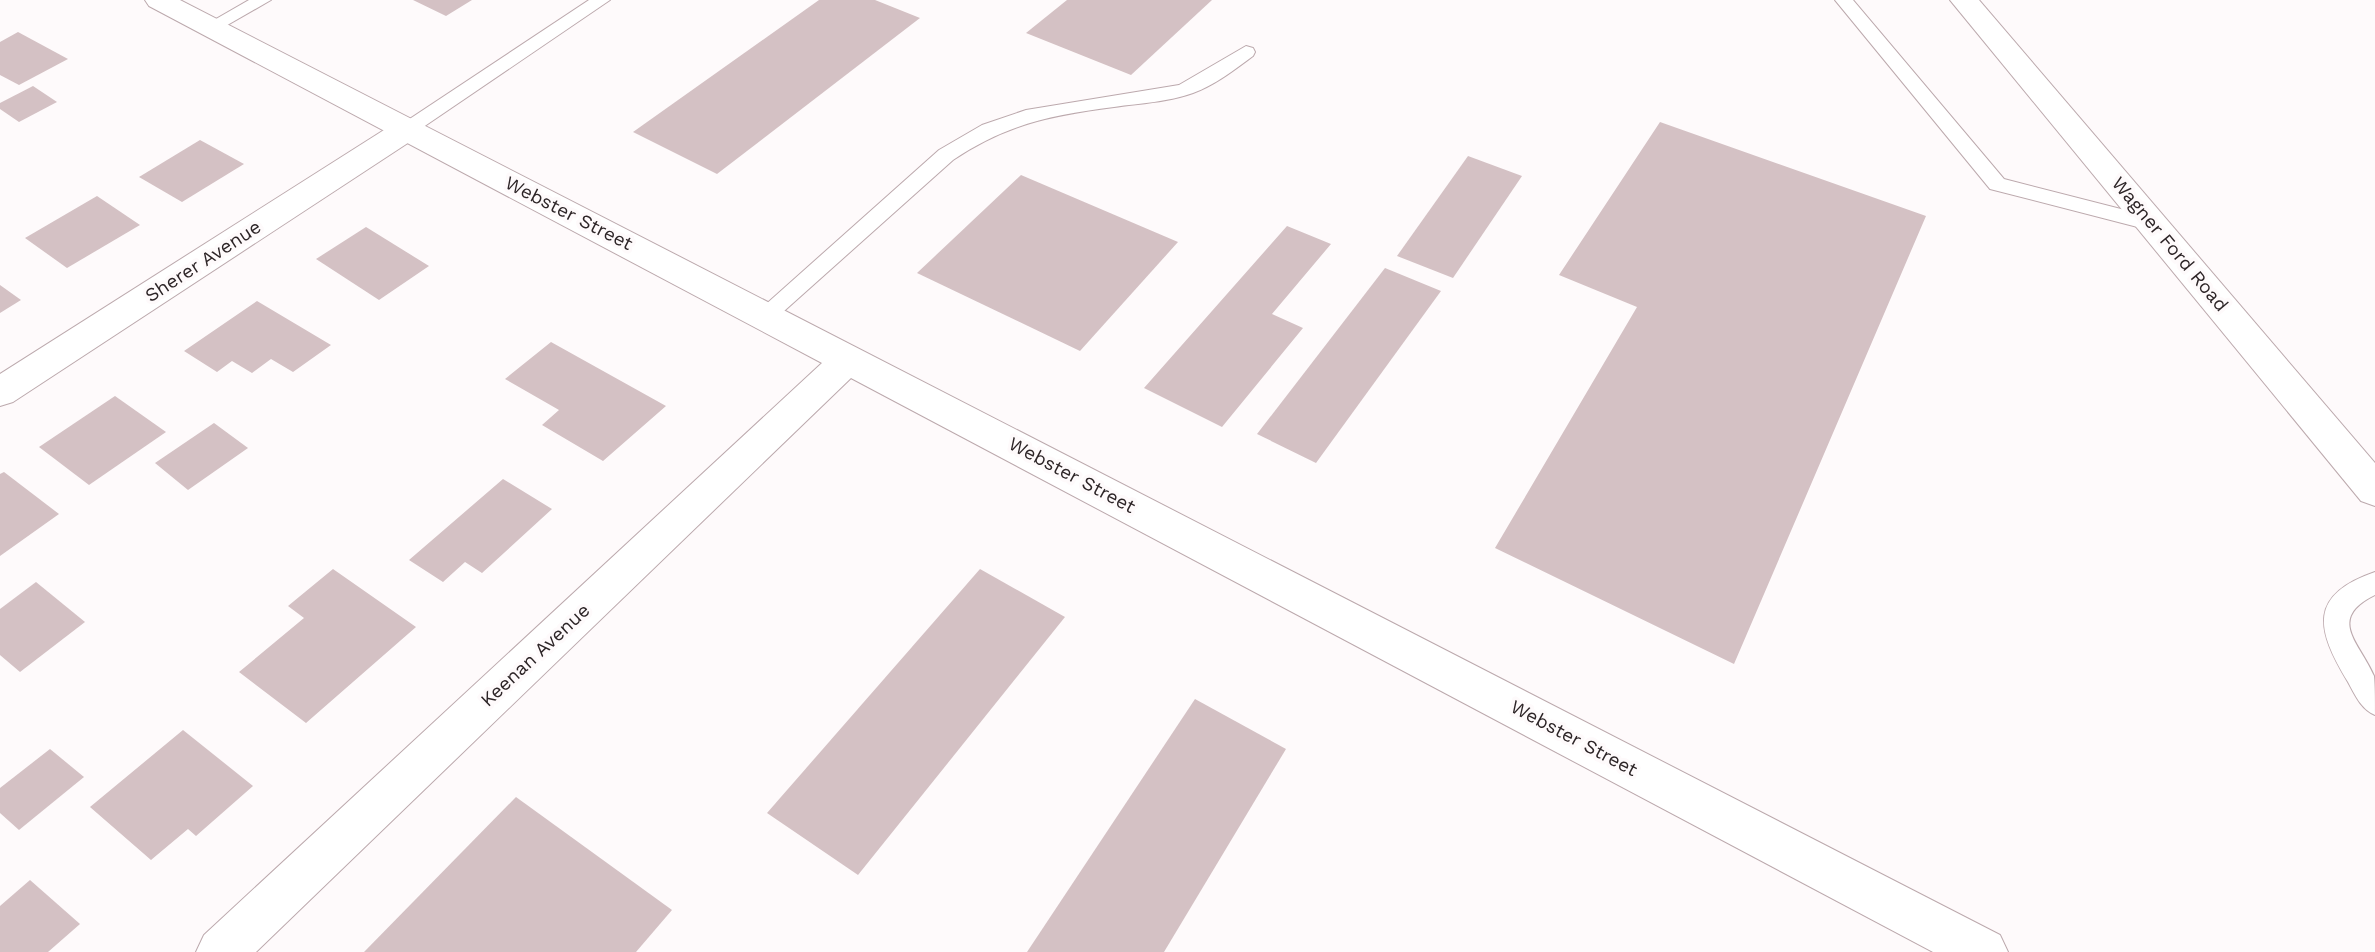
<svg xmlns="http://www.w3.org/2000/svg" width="2375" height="952" font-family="'Work Sans',sans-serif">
  <rect width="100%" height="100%" fill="#fefafb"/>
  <g fill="#d4c1c4">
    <path d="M413,0H472L446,16Z"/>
    <path d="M819,0H875L920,18L717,174L633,132Z"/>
    <path d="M1067,0H1212L1131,75L1026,33Z"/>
    <path d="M18,32L68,59L19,85L0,75V42Z"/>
    <path d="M33,86L57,102L19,122L0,109V103Z"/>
    <path d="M1660,122L1926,216L1734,664L1495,548L1637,307L1559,275Z"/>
    <path d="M200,140L244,164L182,202L139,177Z"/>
    <path d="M1468,156L1522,176L1453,278L1397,256Z"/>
    <path d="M1021,175L1178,242L1080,351L917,273Z"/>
    <path d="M97,196L140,225L67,268L25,238Z"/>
    <path d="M1287,226L1331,244L1272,314L1303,328L1222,427L1144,388Z"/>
    <path d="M366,227L429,266L379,300L316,259Z"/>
    <path d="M1385,268L1441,291L1316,463L1257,434Z"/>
    <path d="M0,285L21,300L0,313Z"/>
    <path d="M257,301L331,345L293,372L271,359L252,373L232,361L217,372L184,351Z"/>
    <path d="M551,342L666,406L603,461L542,425L559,410L505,379Z"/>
    <path d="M115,396L166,432L89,485L39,447Z"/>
    <path d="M214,423L248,448L188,490L155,463Z"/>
    <path d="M4,472L59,514L0,556V474Z"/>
    <path d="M503,479L552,509L482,573L465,562L443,582L409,560Z"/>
    <path d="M333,569L416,627L306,723L239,672L304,618L288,606Z"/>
    <path d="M980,569L1065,617L858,875L767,813Z"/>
    <path d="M36,582L85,622L20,672L0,655V609Z"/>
    <path d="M1195,699L1286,749L1164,952H1027Z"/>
    <path d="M183,730L253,786L196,836L188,829L151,860L90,807Z"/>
    <path d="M50,749L84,777L19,830L0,813V788Z"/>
    <path d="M516,797L672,910L636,952H364Z"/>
    <path d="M30,880L80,924L48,952H0V906Z"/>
  </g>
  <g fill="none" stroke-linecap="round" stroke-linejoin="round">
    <g stroke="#bca9ad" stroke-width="2">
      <g id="lane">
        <path d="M249,0H271L217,31L211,32L202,27Z"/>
        <path d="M589,0H610L413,134H399L396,130L399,126Z"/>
        <path d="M1835,0H1853L2004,179L2160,219L2163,224L2160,229L2153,231L1990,189Z"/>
        <path d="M1246,46L1253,48L1255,52L1253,56C1234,70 1215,85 1193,93C1168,102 1141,103 1114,107C1052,115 1006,124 953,160L774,320L766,322L758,320L755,314L939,150L982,125L1026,110L1179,85Z"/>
        <path d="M2375,572V595C2326,619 2360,643 2374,676C2375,686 2375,703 2375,715C2361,709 2355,695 2348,682C2316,629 2308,595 2375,572Z"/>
      </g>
    </g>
    <g stroke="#bca9ad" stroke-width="2">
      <path id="street" d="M406,120L417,123L421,130L417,137L13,402L0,406V374L395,123Z"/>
    </g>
    <g stroke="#bca9ad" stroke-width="2">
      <g id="secondary">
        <path d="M145,0H180L2000,935L2008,952H1933L851,378L256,952H196L204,935L822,363L149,6Z"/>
        <path d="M1950,0H1979L2375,463V506L2361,501Z"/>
      </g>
    </g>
    <use href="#lane" fill="#fff" fill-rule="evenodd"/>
    <use href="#street" fill="#fff" fill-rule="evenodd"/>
    <use href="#secondary" fill="#fff" fill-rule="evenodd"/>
  </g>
  <g text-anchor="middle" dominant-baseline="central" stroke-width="7" stroke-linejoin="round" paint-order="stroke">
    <g font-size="19" fill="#2d2527" stroke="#fefafb">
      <text transform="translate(569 213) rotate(27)">Webster Street</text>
      <text transform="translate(2170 244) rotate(50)">Wagner Ford Road</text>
      <text transform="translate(203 261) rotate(-33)">Sherer Avenue</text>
      <text transform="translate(1072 475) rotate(28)">Webster Street</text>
      <text transform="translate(535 655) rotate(-43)">Keenan Avenue</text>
      <text transform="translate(1574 738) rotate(28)">Webster Street</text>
    </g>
  </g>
</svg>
